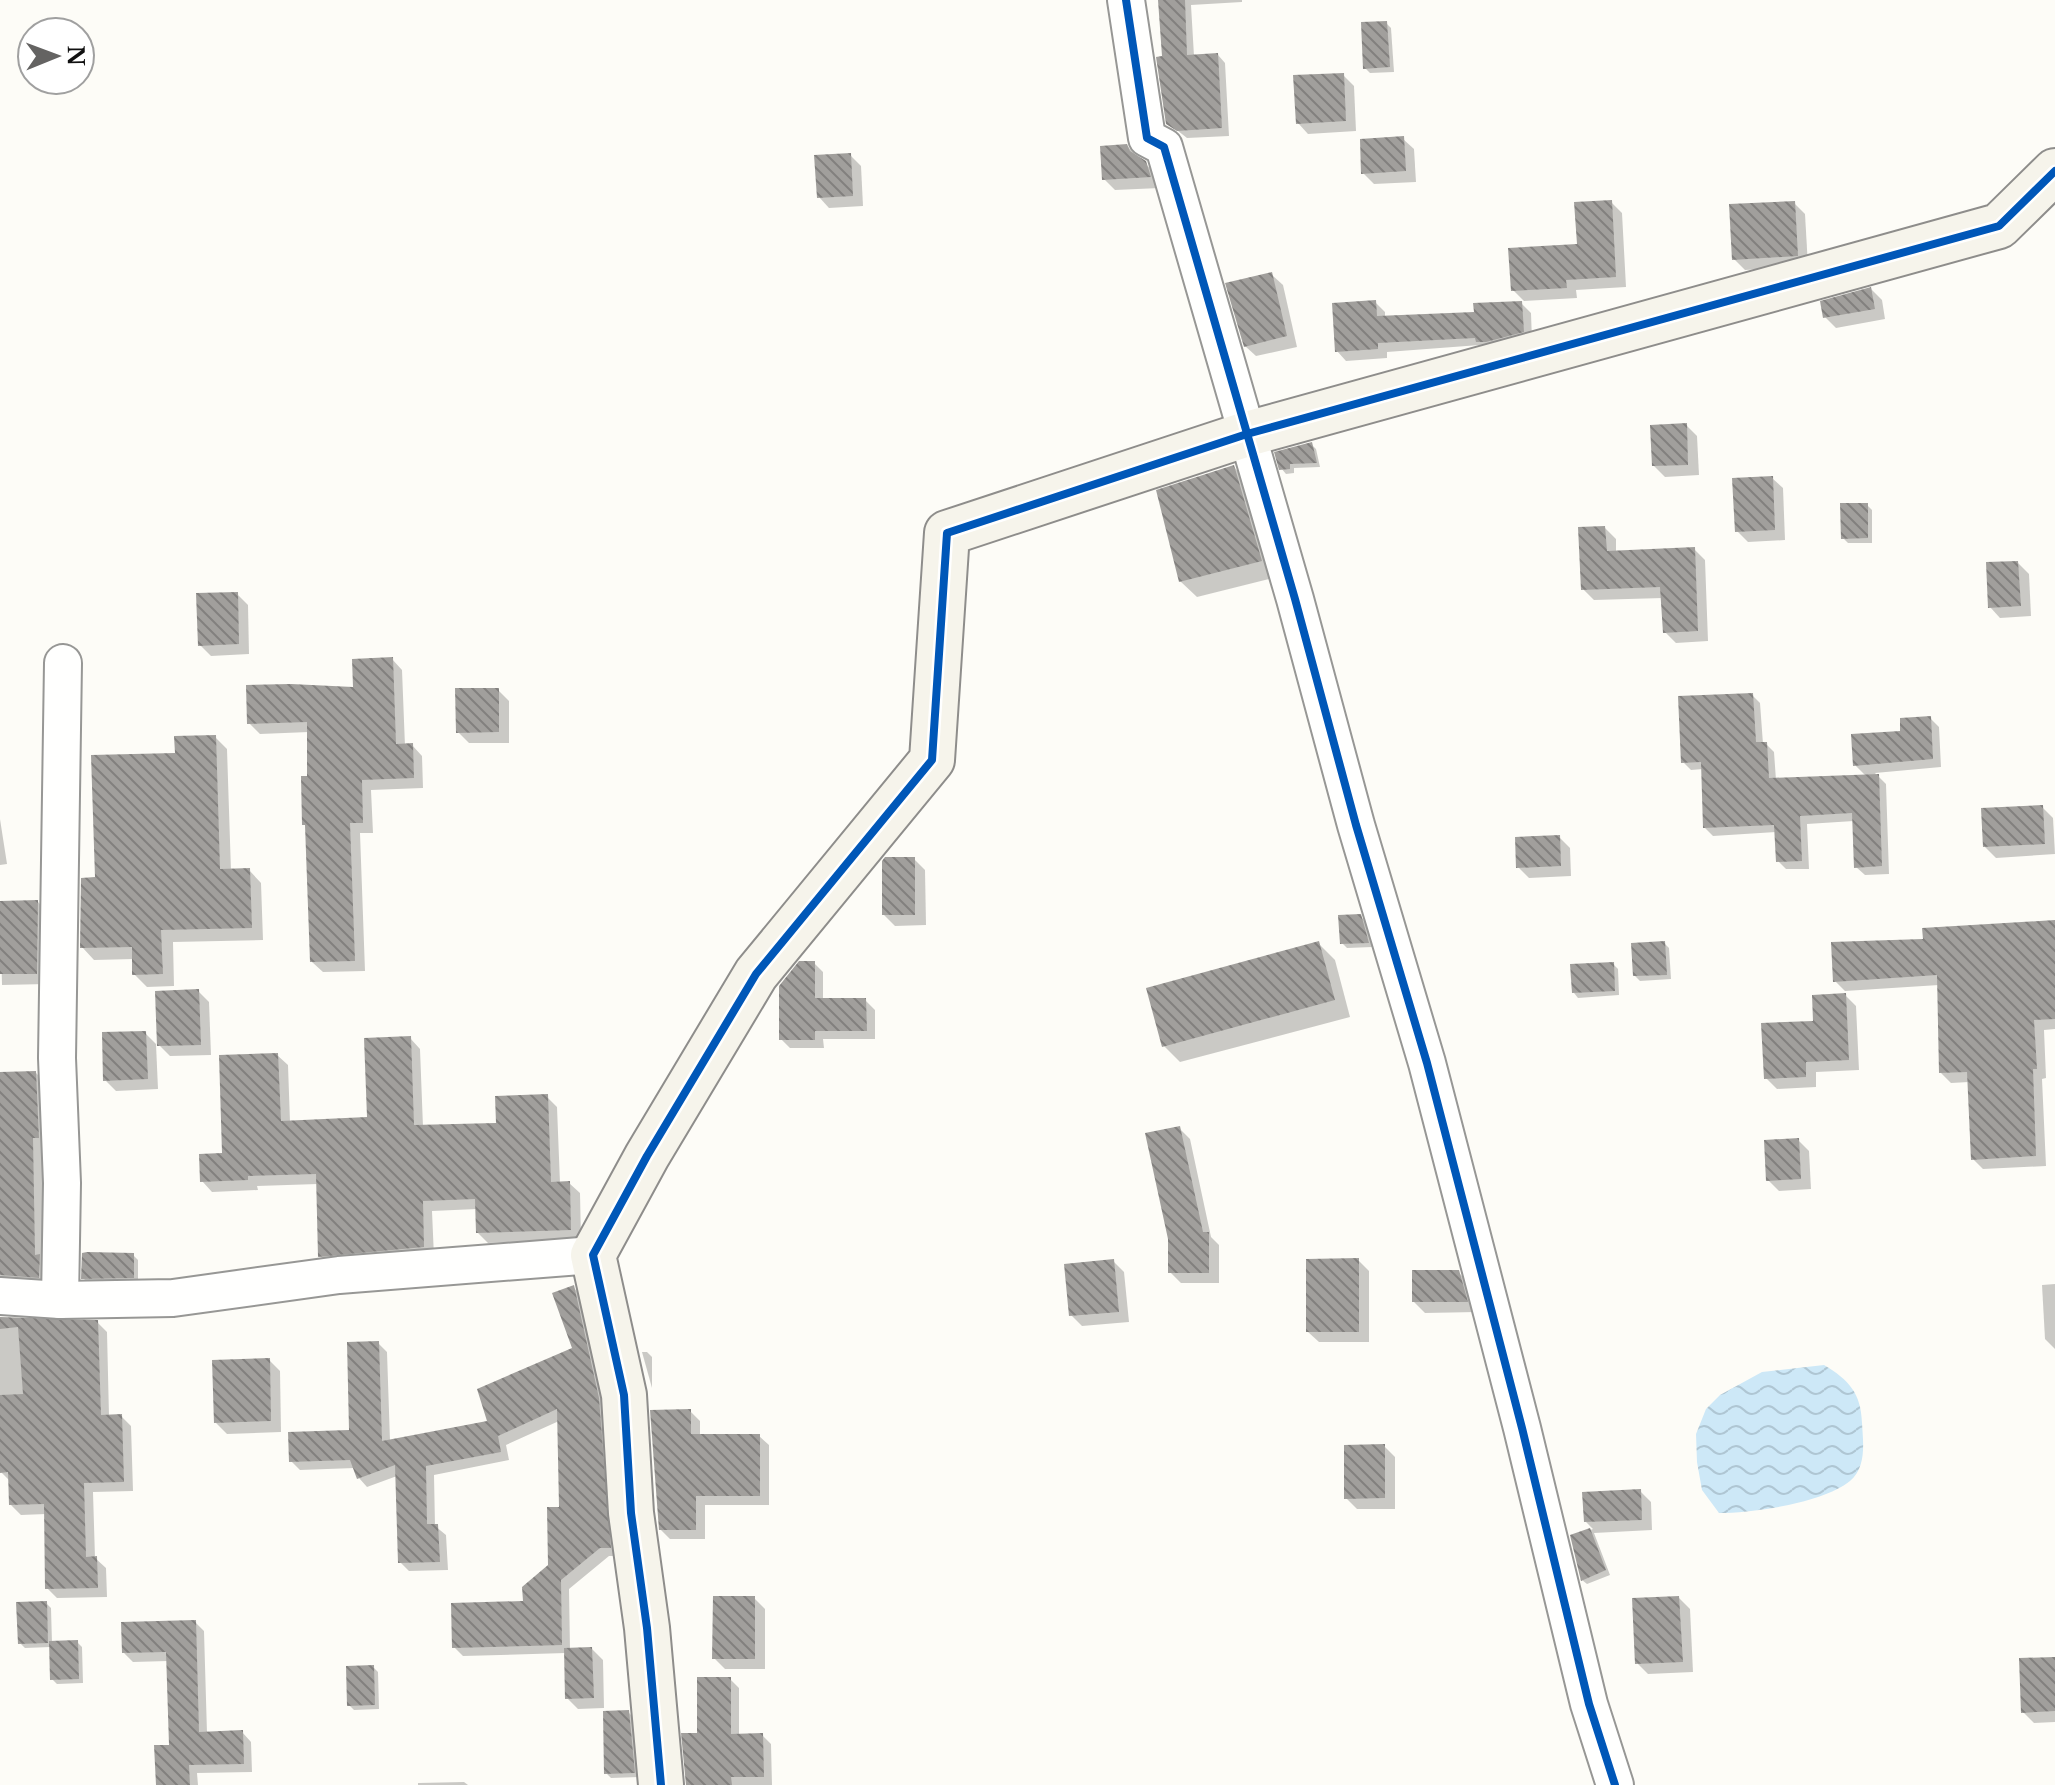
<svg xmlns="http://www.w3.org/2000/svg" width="2055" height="1785" font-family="'Libre Baskerville',serif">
  <defs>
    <pattern id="water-waves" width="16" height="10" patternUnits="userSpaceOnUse" patternTransform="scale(2)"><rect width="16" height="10" fill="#cde8f7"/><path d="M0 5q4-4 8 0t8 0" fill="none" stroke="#afc6d3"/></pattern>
    <pattern id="building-back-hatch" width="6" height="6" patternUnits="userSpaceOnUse" patternTransform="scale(2)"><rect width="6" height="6" fill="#a19f9c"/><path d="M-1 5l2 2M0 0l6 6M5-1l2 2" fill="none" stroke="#82807e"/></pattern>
  </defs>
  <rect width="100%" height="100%" fill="#fdfcf7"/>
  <path fill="url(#water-waves)" d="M1824,1365C1849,1380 1861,1393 1862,1423C1863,1442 1867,1467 1850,1481C1823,1503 1754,1513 1719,1513L1702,1490L1697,1462L1696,1434L1706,1409L1720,1395L1762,1372Z"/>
  <g fill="#0003">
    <path d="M1161,0H1242V2L1191,5L1194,56L1218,55L1225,63L1229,136L1187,138L1168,123Z"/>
    <path d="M1386,23L1391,28L1394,72L1370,73L1365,68Z"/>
    <path d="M1343,75L1354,86L1356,131L1308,134L1298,123Z"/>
    <path d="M1403,139L1414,149L1416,182L1374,184L1363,173Z"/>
    <path d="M1127,146L1157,175L1160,188L1115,190L1104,179Z"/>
    <path d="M850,155L861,166L863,206L829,208L819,197Z"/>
    <path d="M1611,202L1622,213L1626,287L1576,290L1577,298L1524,301L1513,290L1579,246Z"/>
    <path d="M1794,203L1805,214L1808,266L1745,270L1734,259Z"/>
    <path d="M1272,275L1283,285L1297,347L1256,356L1245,346Z"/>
    <path d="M1871,289L1882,300L1885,319L1836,328L1825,317Z"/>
    <path d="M1375,302L1385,312V318L1476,314L1521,303L1531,313L1532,341L1387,352V358L1346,361L1337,351Z"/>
    <path d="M1686,425L1697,436L1699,475L1665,477L1654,466Z"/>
    <path d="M1311,444L1316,449L1320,467L1294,468V473L1286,474L1281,468Z"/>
    <path d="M1234,467L1250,484L1277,577L1197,597L1180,581Z"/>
    <path d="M1772,478L1783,488L1785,540L1748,542L1737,531Z"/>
    <path d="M1867,505L1872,510V543H1848L1843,538Z"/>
    <path d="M1605,528L1616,539V553L1694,549L1705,560L1708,641L1676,643L1665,632L1663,598L1594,600L1583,589Z"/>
    <path d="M2018,563L2029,574L2031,616L2000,618L1990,607Z"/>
    <path d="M237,594L248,605L249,654L211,656L200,645Z"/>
    <path d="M392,659L402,670L405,746L412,745L422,756L423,788L371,790L373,833H360L365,971L323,972L312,962L309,732L260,734L249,723L355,689Z"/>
    <path d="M498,690L509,701V743H469L458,732Z"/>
    <path d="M1752,695L1760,703L1763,744H1766L1774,752L1776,780L1866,776L1855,765L1902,733L1930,718L1939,727L1941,767L1875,773L1886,784L1889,874L1865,875L1856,867L1854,821L1807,824L1809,869H1786L1778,861L1776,832L1713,836L1705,828L1703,769L1691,770L1683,762Z"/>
    <path d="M215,737L227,749L231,871L249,870L261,883L263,940L173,942L174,986L147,987L134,974V959L94,960L82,947L97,879L177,755Z"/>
    <path d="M2042,807L2053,818L2055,854L1996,858L1985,847Z"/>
    <path d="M0,819L7,864L0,865Z"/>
    <path d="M1559,837L1570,848L1571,876L1529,878L1518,867Z"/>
    <path d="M914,859L925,870L926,925L895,926L884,915Z"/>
    <path d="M38,902L48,913L47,984L2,985L0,903Z"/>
    <path d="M1360,916L1365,921L1373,947L1347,948L1342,943Z"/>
    <path d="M2055,922V1029L2044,1030L2046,1078L2042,1079L2046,1166L1983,1169L1973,1159L1969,1082L1951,1083L1941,1073L1939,985L1845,991L1835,981L1925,940Z"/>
    <path d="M1318,943L1335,960L1350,1017L1180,1062L1164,1046Z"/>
    <path d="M1664,943L1669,948L1671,979L1640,981L1635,976Z"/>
    <path d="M814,963L823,972V1000H865L875,1010V1039H823L824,1048H790L781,1039Z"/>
    <path d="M1613,964L1618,969L1619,995L1578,998L1574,993Z"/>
    <path d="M198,991L209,1002L211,1055L170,1056L159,1045Z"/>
    <path d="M1845,995L1856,1006L1859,1070L1816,1072V1087L1777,1089L1766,1078L1815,1023Z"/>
    <path d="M145,1033L156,1044L158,1089L116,1091L105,1080Z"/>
    <path d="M410,1038L420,1049L423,1127L498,1125L547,1097L557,1107L560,1183H569L580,1193L581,1240L488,1243L478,1233L477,1209L432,1211L434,1257L331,1266L320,1256L318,1184L257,1186L258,1190L212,1192L202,1181L224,1155L277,1055L288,1065L290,1122L369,1119Z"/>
    <path d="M36,1073L46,1083L48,1147L42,1148L44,1261L48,1286L0,1287V1074Z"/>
    <path d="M1179,1128L1190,1139L1211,1237L1219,1245V1283H1181L1170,1272Z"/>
    <path d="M1798,1140L1809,1151L1811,1189L1779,1191L1768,1180Z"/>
    <path d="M133,1255L138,1260V1282L88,1283L83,1278Z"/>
    <path d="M1358,1260L1369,1271V1342H1319L1308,1332Z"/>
    <path d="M1113,1261L1124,1272L1129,1322L1082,1326L1071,1315Z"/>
    <path d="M1458,1272L1469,1283L1477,1312L1425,1313L1414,1302Z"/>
    <path d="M2055,1284V1349L2045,1339L2042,1285Z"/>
    <path d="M573,1287L582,1296L607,1409L618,1556H609L569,1589L570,1650L592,1649L603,1660L604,1708L578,1709L567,1698L566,1653L463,1656L454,1647L525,1603L550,1566L561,1509L559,1421L506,1445L509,1460L434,1475L435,1526L446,1535L448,1570L409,1571L400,1562L397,1476L367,1487L359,1478L355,1468L300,1470L291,1461L351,1432L378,1343L387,1352L390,1441L490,1423L575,1349Z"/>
    <path d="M0,1319L97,1322L107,1332L109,1416H121L131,1426L133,1491L93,1492L95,1558L106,1568L107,1597L57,1598L47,1588L46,1514L21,1515L11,1505L10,1481L1,1472L0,1457Z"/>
    <path d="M642,1352H647L652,1357V1388Z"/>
    <path d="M269,1360L280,1371L281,1432L227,1434L216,1423Z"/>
    <path d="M690,1411L700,1421V1436H759L769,1445V1505H705V1539H670L660,1529Z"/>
    <path d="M1384,1446L1395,1457V1509H1357L1346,1498Z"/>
    <path d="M1640,1491L1651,1502L1652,1530L1594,1533L1610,1575L1587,1584L1582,1580L1572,1537L1593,1529L1586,1522Z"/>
    <path d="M754,1598L765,1609V1669H725L714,1658Z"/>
    <path d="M1679,1598L1690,1609L1693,1672L1648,1674L1637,1663Z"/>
    <path d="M46,1603L51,1608L52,1643L77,1642L82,1647L83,1683L57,1684L52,1679L51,1647L25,1648L20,1643Z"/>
    <path d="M195,1622L204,1631L207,1733L242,1732L251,1742L252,1772L197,1773L198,1785H158L171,1746L168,1661L133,1662L124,1653Z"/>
    <path d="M2055,1660V1722L2034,1723L2023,1712Z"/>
    <path d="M373,1667L378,1672L379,1709L354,1710L349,1705Z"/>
    <path d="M730,1679L739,1688V1736L762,1735L771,1744L772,1785H687L699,1735Z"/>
    <path d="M628,1712L633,1717L639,1777L611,1778L606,1773Z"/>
    <path d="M464,1782L468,1785H418V1783Z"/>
  </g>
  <g fill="url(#building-back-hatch)">
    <path d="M1158,0H1185L1187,55L1218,53L1222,128L1177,131L1166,124L1156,57L1162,56Z"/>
    <path d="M1387,21L1390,67L1363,69L1361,22Z"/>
    <path d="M1344,73L1346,121L1296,124L1293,75Z"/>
    <path d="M1404,136L1406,171L1361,174L1360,139Z"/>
    <path d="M1127,144L1130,151L1146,161L1151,177L1102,180L1100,146Z"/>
    <path d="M851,153L853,196L817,198L814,155Z"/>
    <path d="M1612,200L1616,277L1566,280L1567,288L1511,291L1508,248L1577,244L1574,202Z"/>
    <path d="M1795,201L1798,256L1732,260L1729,204Z"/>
    <path d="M1272,272L1287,336L1244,347L1225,283Z"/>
    <path d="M1871,287L1875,309L1823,318L1820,301Z"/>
    <path d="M1376,300L1377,316L1474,312L1473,303L1522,301L1524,332L1486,342H1476L1475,338L1378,343V349L1335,352L1332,303Z"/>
    <path d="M1687,423L1688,465L1652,466L1650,425Z"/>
    <path d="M1312,442L1317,463L1290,464V469L1279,470L1274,452Z"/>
    <path d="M1234,465L1262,561L1179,582L1156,490Z"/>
    <path d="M1773,476L1775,530L1735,532L1732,478Z"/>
    <path d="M1840,503H1868V538L1841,539Z"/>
    <path d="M1605,526L1607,551L1695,547L1698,631L1663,633L1660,587L1581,590L1578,527Z"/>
    <path d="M2018,561L2021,606L1988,608L1986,562Z"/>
    <path d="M238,592L239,644L198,646L196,593Z"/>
    <path d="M393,657L396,744L413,743L414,778L362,780L363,823H350L355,961L310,962L305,825H302L301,776H307V722L247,724L246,685L291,684L353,687L352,659Z"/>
    <path d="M455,688H499V732L456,733Z"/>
    <path d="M1753,693L1756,742H1767L1769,778L1879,774L1882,866L1854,868L1852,813L1800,816L1802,861L1776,862L1774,825L1703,828L1701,762L1681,763L1678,696Z"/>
    <path d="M1931,716L1933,759L1853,766L1851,734L1900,731V718Z"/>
    <path d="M216,735L220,869L250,868L252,928L161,930L163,974L132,975V947L80,948L81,878L95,877L91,755L175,753L174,736Z"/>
    <path d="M2043,805L2045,844L1983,847L1981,808Z"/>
    <path d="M1560,835L1561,866L1516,868L1515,837Z"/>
    <path d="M885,857H915V915H882V861Z"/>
    <path d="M38,900L37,974H0V901Z"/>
    <path d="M1361,914L1369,943L1340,944L1338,915Z"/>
    <path d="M2055,920V1019L2034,1020L2037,1069H2033L2036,1156L1971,1160L1967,1072L1939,1073L1937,975L1833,982L1831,942L1923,939L1922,928Z"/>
    <path d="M1319,941L1335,1000L1162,1047L1146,988Z"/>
    <path d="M1665,941L1667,975L1633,976L1631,943Z"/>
    <path d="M799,961H815V998H866L867,1031H815V1040H779V986Z"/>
    <path d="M1614,962L1615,991L1572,993L1570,964Z"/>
    <path d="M199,989L201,1045L157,1046L155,991Z"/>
    <path d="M1846,993L1849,1060L1806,1062V1077L1764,1079L1761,1023L1813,1021L1812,995Z"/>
    <path d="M146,1031L148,1079L103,1081L102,1032Z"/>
    <path d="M411,1036L414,1125L496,1123L495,1096L548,1094L551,1182L570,1181L571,1230L476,1233L475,1199L423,1201L424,1247L318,1257L316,1174L248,1176V1180L200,1182L199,1154L222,1153L219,1055L278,1053L281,1121L367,1117L364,1038Z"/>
    <path d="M36,1071L39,1138H33L35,1255L40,1254L39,1278L0,1275V1072Z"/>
    <path d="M1180,1126L1203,1232H1209V1273H1168V1239L1145,1133Z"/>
    <path d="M1799,1138L1801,1179L1766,1181L1764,1140Z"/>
    <path d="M87,1252L134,1253V1278L81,1279L82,1253Z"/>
    <path d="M1359,1258V1332H1306V1259Z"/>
    <path d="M1114,1259L1119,1312L1069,1316L1064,1264Z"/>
    <path d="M1412,1270H1459L1468,1302H1412Z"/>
    <path d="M574,1285L599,1398L611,1548H600L561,1580L562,1645L452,1648L451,1603L523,1601L522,1587L548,1565L547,1507H559L557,1409L498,1436L501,1452L426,1466L427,1524H438L440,1562L398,1563L395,1465L357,1479L350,1460L289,1462L288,1432L349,1430L347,1342L379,1341L382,1441L487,1421L477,1389L572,1348L552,1293Z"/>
    <path d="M0,1317L98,1320L101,1415L122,1414L124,1482L84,1483L86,1557L97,1556L98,1588L45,1589L44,1504L9,1505L8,1472L0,1473V1395L23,1394L18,1327L0,1329Z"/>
    <path d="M270,1358L271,1421L214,1423L212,1360Z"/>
    <path d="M691,1409V1434H760V1496H696V1530H659L650,1410Z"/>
    <path d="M1385,1444V1498L1344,1499V1445Z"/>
    <path d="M1641,1489L1642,1520L1584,1522L1582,1492Z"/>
    <path d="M1590,1528L1606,1570L1581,1581L1570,1535Z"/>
    <path d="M713,1596H755V1659H712Z"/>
    <path d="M1679,1596L1683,1662L1635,1664L1632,1598Z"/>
    <path d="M47,1601L48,1643L18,1644L16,1602Z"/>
    <path d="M196,1620L199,1732L243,1730L244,1764L189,1765L190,1785H156L154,1745H169L166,1652L122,1653L121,1622Z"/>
    <path d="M78,1640L79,1679L50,1680L49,1641Z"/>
    <path d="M592,1647L594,1698L565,1699L564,1648Z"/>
    <path d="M2055,1657V1711L2021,1713L2019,1658Z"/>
    <path d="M374,1665L375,1705L347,1706L346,1666Z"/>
    <path d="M697,1677H731V1734L763,1733L764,1777H731L732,1785H686L681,1733H697Z"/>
    <path d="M629,1710L635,1773L604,1774L603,1711Z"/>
  </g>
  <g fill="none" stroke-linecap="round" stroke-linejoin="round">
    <g stroke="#979795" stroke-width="40">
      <g id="street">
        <path d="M1126,0L1147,138L1164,147L1295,599L1356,825L1427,1063L1522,1428L1589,1704L1615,1785"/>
        <path d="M0,1296L60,1300L173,1298L339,1275L593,1255"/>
        <path d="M60,1300L62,1183L57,1058L63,663"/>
      </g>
    </g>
    <g stroke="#8e8d8b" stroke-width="48">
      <path id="secondary" d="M661,1785L647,1628L631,1513L624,1395L593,1255L647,1156L756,974L932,760L947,533L1247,434L1999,226L2055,171"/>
    </g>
    <use href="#street" stroke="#fffffe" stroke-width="36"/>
    <use href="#secondary" stroke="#f6f4eb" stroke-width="44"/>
    <g stroke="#fff" stroke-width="13">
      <g id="cycleway">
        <path d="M1126,0L1147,138L1164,147L1295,599L1356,825L1427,1063L1522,1428L1589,1704L1615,1785"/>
        <path d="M661,1785L647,1628L631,1513L624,1395L593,1255L647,1156L756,974L932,760L947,533L1247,434L1999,226L2055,171"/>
      </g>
    </g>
    <use href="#cycleway" stroke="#0057b8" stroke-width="8"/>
  </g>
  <g transform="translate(56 56) rotate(89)"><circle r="38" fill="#ffffff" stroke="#a0a0a0" stroke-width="2"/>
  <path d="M0-6L14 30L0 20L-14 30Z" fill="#646362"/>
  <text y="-12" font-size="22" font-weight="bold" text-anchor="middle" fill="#111111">N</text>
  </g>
</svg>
